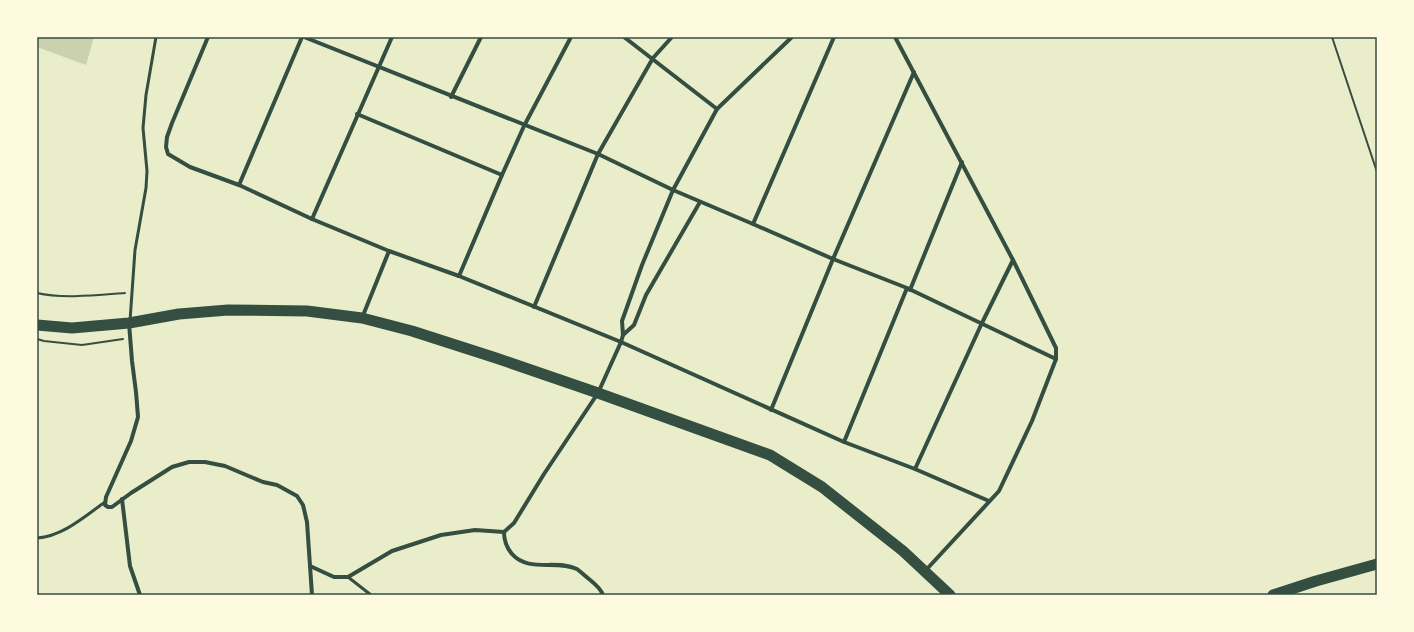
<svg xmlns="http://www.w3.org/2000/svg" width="1414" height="632" font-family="'PT Sans',sans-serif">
  <rect width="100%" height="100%" fill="#e9edc9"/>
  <path fill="#cad2ad" d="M37,37H94L86,65L37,47Z"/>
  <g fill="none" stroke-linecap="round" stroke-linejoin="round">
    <g stroke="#344e41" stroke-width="2">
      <path d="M1332,37L1377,172"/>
      <path d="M37,293C62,299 98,295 125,293"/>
      <path d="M37,339L44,341L82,345L123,339"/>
    </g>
    <g stroke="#344e41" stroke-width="3">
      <path d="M130,321L135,250L146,188L147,171L143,128L146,95L156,37"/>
      <path d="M37,538C63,536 84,517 105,502"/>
      <path d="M348,577L371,595"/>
    </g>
    <g stroke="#344e41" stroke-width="4">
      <path d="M208,37L172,123L167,137L166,147L168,154L190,167L239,185L312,219L389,251L459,276L621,342L844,442L915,469L989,501"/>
      <path d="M304,37L598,154L673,190L753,224L834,37"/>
      <path d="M624,37L717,109"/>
      <path d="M895,37L1013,260L1056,348V359L1032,421L999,491L926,570"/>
      <path d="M451,97L481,37"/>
      <path d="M357,114L502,175"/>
      <path d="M239,185L302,37"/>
      <path d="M312,219L392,37"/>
      <path d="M753,224L833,259L907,288L1056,359"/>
      <path d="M459,276L502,175L524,126L571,37"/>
      <path d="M910,290L962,162"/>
      <path d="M534,307L598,154L653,58L672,37"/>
      <path d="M362,318L389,251"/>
      <path d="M129,323L132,361L136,392L138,417L131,441L106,497L105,505L108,507H112L131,493L172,467L189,462H205L225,466L263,482L277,485L297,496L303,505L307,522L312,595"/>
      <path d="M623,335L634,325L646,295L700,202"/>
      <path d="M771,410L833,259L914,72"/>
      <path d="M844,442L907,288"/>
      <path d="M915,469L981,325L1013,260"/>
      <path d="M122,499L130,566L140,595"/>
      <path d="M504,532C504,541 506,547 512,554C529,573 556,559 577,569C581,572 585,576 589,579C594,583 601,589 603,595"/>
      <path d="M310,566L334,577H348L392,551L441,535L475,530L504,532L514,523L544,474L598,393L621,342L623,335L622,321L642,265L673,190L717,109L792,37"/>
    </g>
    <g stroke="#344e41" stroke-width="11">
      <path d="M37,325L72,328L129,323L179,314L228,310L307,311L362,318L412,331L496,358L598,393L770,455L822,487L903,551L950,595"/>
      <path d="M1273,595L1316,581L1377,564"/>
    </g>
  </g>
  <rect width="1414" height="632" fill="none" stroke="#fefae0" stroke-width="76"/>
  <rect x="38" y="38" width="1338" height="556" fill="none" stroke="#344e41" stroke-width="1.5"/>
</svg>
